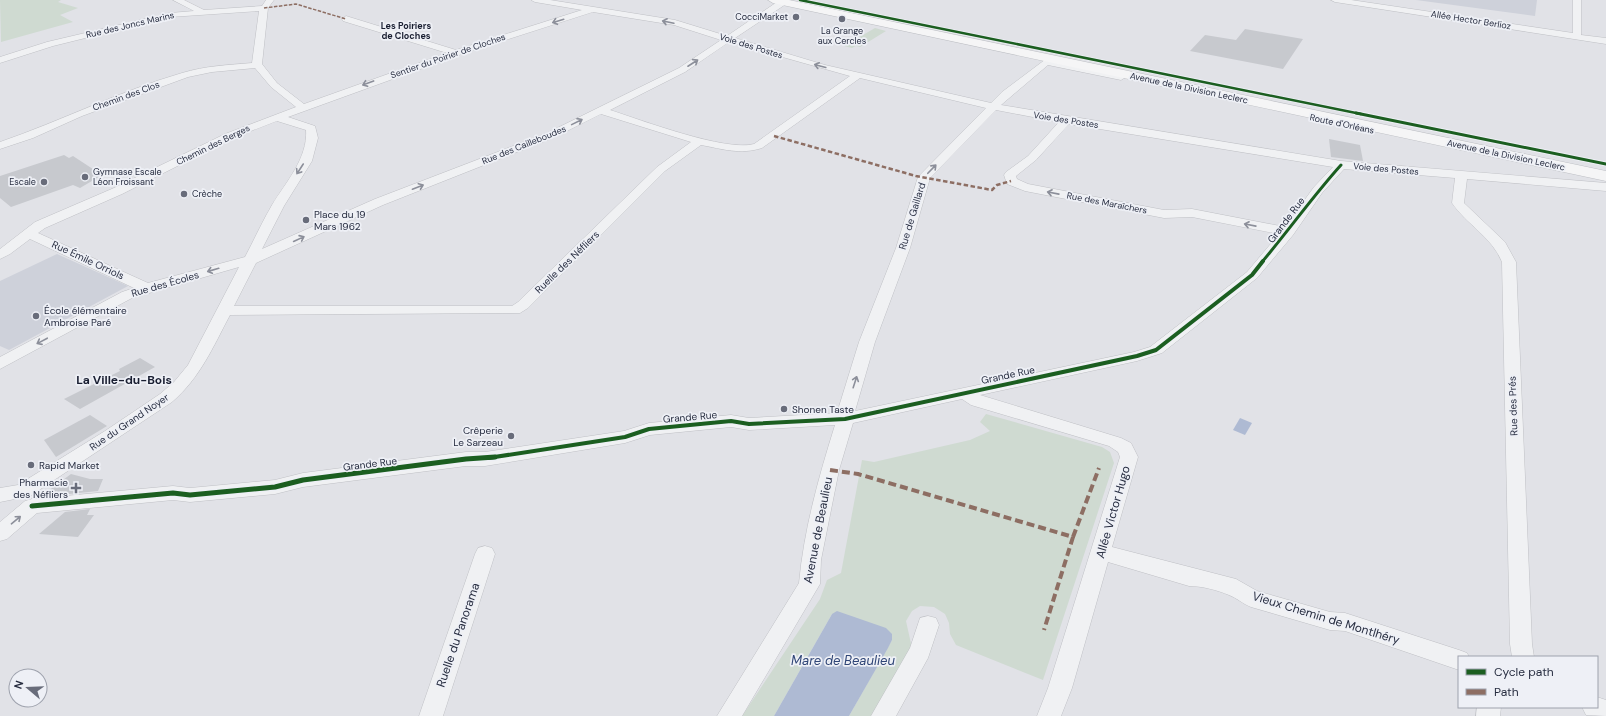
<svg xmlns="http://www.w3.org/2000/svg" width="1606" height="716" font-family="'DM Sans',sans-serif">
  <rect width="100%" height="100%" fill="#e1e2e7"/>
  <g fill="#ced1da">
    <path d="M1416,0H1537L1535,16Z"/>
    <path d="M57,254L128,286L9,350L0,346V281Z"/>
  </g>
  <g fill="#cfdad1">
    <path d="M0,0H61L58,2L78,8L60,15L73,22L1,42Z"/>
    <path d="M875,28L886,31L860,47L856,46L852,48L844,46Z"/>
    <path d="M986,414L1102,447L1110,452L1114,463L1043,680L956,645L950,634L949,623L945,614L934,607L920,606L912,611L906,621L912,648L873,716H849L892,640L832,614L774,716H742L820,599L827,580L841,573L862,460L874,462L970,440L990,431L980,422Z"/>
  </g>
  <g fill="#aebad3">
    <path d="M1240,418L1252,423L1245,435L1233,430Z"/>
    <path d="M837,611L886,628L892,634V640L888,648L849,716H774L832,614Z"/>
  </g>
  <g fill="#c7c9ce">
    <path d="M1245,29L1303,39L1283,69L1190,51L1205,35L1236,40Z"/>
    <path d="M1329,139L1360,145L1363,161L1331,157Z"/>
    <path d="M64,155L69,158L73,156L102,175L80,188L73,185L11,207L0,198V176Z"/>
    <path d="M140,358L155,367L80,409L64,399L120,371L119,369Z"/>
    <path d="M90,415L107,426L56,457L44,440Z"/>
    <path d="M71,474L90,479H103L98,491L40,497Z"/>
    <path d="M90,509L87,515H94L78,537L39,534L65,512Z"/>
  </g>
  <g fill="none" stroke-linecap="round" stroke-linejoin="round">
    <g stroke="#bfc0c5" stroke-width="1">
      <g id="minor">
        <path d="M173,0H184L204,10L262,6L266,0H274L268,8L262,64L277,83L304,104L447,53L343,21L342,19L346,16L456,50L582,10L535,2L531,0H550L675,20L727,36L780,0H785L787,2L786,4L735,38L825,65L991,103L1002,92L1050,56L1053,57V61L1121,74L1126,77L1121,80L1048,65L1001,105L1341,161L1606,183V191L1467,179L1464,203L1505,242L1516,262L1532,644L1534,657H1512L1510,644L1502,262C1492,237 1467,225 1452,203L1455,178L1344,169L1322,193L1293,235L1257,278L1162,353L1137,361L980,395L1121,438L1131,443L1138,457L1112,547L1236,579L1257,591L1330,612L1345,613L1459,650L1467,653L1469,657H1459V670L1345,631L1330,630L1251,607C1243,604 1237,598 1229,595C1217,590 1202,586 1189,586L1108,562L1072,688L1061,716H1037L1048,688L1120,457L1118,452L1109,446L971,405L962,399L853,423L839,470L821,560L820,584L742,716H717L799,583C804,529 819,476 835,425L749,430L731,427L650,435L625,443L485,466H466L303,487L275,494L190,502L173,500L37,513L7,539L0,541V522L25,501L32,499L173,486L190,488L275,480L303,473L466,452H485L624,431L649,423L731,415L749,418L837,413L859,342L896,248L918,177L986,108L860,78L762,148C740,155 723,149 701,145L665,171L528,308L520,313L230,315C213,347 200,378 172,402L30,496L0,502V488L18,485L105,431L160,394L174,382L188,365L239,267L132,298L0,369V357L122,292L134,288L30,239L10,254L0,259V249L35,222L114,188L225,134L296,107L271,87L255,68L212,72L188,77L82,116L33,138L0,149V142C61,121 120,91 182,73C205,66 228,65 252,63L259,11L170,17L53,46L0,63V57L47,42L170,13L194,11ZM593,12L674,25L721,40L679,68L547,133L375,199L262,249L284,206L312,161L318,138L315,126L288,117L459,55ZM729,42L850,76L754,144C726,152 641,120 610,110L685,72ZM996,110L1059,122L1028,156L1006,172L1004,175L1007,184L1025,191L1164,218L1192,217L1279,234L1247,272L1150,347L1134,352L855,411L875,342L910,248L930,178ZM601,114L691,142L657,167L518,302L512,306H234L256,263L383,205L555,137ZM277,121L306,130C308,158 286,182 272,205C262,222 254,240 245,257L148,283L38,233L45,228L122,194L233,138ZM1069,124L1333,167L1314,187L1285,227L1192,209L1164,210L1028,184L1017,179L1016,176L1036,160Z"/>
        <path d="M1331,0H1351L1573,33V0H1581V35L1606,38V44L1335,2Z"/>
        <path d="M485,546L492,548L495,554L443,716H419L475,554L478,548Z"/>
        <path d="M928,616L936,618L939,625L928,658L896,716H871L910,648L920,618Z"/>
        <path d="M1597,697L1606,700V716L1586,715L1582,707H1597Z"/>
        <path d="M1477,707H1501L1500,716H1476Z"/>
      </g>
    </g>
    <g stroke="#bdbfc4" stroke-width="1">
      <path id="primary" d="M768,0H789L1606,171V181L773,3Z"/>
    </g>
    <use href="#minor" fill="#f0f1f3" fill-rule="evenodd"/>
    <use href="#primary" fill="#f5f5f6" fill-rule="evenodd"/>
    <path stroke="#8d6e63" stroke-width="1.5" stroke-dasharray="3.5 1.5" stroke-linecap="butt" d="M264,8L296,4L346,19"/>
    <path stroke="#8d6e63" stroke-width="2.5" stroke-dasharray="4.5 2.5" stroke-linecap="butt" d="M774,136L916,176L992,190L997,185L1011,181"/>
    <g stroke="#8d6e63" stroke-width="4" stroke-dasharray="8 4" stroke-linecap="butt">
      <path d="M830,470L858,474L1073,537L1044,630"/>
      <path d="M1073,537L1099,468"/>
    </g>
    <g stroke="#eef0f6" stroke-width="4">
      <path id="cycleway-far3" d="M800,0L1361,114"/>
    </g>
    <g stroke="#eef0f6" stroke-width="5">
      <g id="cycleway-far2">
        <path d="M1356,113L1606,164"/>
        <path d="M1262,262C1289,230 1313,196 1341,165"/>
      </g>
    </g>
    <g stroke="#eef0f6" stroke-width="6">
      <path id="cycleway-far1" d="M488,458L625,437L649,429L731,421L749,424L845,419L1137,356L1156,350L1252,275L1263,261"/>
    </g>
    <g stroke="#eef0f6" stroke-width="8">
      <path id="cycleway" d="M32,506L173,493L190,495L275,487L303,480L466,459L495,457"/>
    </g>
    <use href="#cycleway-far3" stroke="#1b5e20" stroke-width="2.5"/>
    <use href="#cycleway-far2" stroke="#1b5e20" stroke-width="3"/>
    <use href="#cycleway-far1" stroke="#1b5e20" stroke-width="4"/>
    <use href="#cycleway" stroke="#1b5e20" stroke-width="5"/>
  </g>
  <defs><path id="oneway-shaft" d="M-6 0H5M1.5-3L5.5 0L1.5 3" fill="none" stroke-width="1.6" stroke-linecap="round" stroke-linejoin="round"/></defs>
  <g stroke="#8c8f9a">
    <use href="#oneway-shaft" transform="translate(558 21) rotate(163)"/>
    <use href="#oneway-shaft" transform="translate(668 22) rotate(-168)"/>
    <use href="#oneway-shaft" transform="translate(693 63) rotate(-33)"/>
    <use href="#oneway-shaft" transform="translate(820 66) rotate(-165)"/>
    <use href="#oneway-shaft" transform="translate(368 83) rotate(160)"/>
    <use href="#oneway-shaft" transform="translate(577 122) rotate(-26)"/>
    <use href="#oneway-shaft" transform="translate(300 169) rotate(123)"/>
    <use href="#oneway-shaft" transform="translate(932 169) rotate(-46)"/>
    <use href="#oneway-shaft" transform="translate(418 187) rotate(-21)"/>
    <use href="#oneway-shaft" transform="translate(1053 193) rotate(-169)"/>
    <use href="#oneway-shaft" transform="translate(1250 225) rotate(-169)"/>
    <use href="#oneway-shaft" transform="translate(299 239) rotate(-25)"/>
    <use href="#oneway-shaft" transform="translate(213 270) rotate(164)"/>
    <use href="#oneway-shaft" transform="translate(42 341) rotate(152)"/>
    <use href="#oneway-shaft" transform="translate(855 382) rotate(-72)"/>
    <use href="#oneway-shaft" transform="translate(16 520) rotate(-40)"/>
  </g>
  <g fill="#686c7a" stroke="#eef0f6" stroke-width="1.5">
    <circle cx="796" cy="17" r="4"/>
    <circle cx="842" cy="19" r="4"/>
    <circle cx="85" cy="177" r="4"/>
    <circle cx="44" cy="182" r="4"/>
    <circle cx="184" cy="194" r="4"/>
    <circle cx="306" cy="220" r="4"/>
    <circle cx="36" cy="316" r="4"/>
    <circle cx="784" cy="409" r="4"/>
    <circle cx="511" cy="436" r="4"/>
    <circle cx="31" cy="465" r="4"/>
    <path d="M74 482h4v4h4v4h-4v4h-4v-4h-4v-4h4z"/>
  </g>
  <g text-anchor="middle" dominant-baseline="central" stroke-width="3.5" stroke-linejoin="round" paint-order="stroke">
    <g font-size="9" fill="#272d40" stroke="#eef0f6" text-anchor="end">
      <text x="788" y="17">CocciMarket</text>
      <text x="842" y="31" text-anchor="middle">La Grange<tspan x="842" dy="10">aux Cercles</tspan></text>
      <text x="93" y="172" text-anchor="start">Gymnase Escale<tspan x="93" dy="10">Léon Froissant</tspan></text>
      <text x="36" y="182">Escale</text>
      <text x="192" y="194" text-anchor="start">Crèche</text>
    </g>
    <g font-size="9" fill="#272d40" stroke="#eef0f6">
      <text transform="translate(1471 20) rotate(9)">Allée Hector Berlioz</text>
      <text transform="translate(130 25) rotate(-13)">Rue des Joncs Marins</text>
      <text transform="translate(751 46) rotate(17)">Voie des Postes</text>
      <text transform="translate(448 56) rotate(-19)">Sentier du Poirier de Cloches</text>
      <text transform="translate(1189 88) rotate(12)">Avenue de la Division Leclerc</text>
      <text transform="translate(126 96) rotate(-20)">Chemin des Clos</text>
      <text transform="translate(1066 120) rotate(9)">Voie des Postes</text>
      <text transform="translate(1342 124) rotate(12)">Route d'Orléans</text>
      <text transform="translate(213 145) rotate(-26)">Chemin des Berges</text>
      <text transform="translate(524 145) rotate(-22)">Rue des Cailleboudes</text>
      <text transform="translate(1506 155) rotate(12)">Avenue de la Division Leclerc</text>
      <text transform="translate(1386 169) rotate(5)">Voie des Postes</text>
      <text transform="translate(1107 203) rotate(11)">Rue des Maraîchers</text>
    </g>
    <g font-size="9" font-weight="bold" fill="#191e31" stroke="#eef0f6">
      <text x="406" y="26">Les Poiriers<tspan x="406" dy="10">de Cloches</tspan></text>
    </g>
    <g font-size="10" fill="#272d40" stroke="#eef0f6" text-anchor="start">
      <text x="314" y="214">Place du 19<tspan x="314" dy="12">Mars 1962</tspan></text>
      <text x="44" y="310">École élémentaire<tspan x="44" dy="12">Ambroise Paré</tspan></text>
      <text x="792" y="409">Shonen Taste</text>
      <text x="503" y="430" text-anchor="end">Crêperie<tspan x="503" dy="12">Le Sarzeau</tspan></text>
      <text x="39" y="465">Rapid Market</text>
      <text x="68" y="482" text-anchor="end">Pharmacie<tspan x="68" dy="12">des Néfliers</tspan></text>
    </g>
    <g font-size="10" fill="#272d40" stroke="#eef0f6">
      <text transform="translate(912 216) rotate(-73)">Rue de Gaillard</text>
      <text transform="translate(1286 220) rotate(-53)">Grande Rue</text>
      <text transform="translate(88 260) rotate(25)">Rue Émile Orriols</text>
      <text transform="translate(567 262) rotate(-44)">Ruelle des Néfliers</text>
      <text transform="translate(165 284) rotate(-16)">Rue des Écoles</text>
      <text transform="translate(1008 375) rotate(-12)">Grande Rue</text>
      <text transform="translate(1513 406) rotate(-92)">Rue des Prés</text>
      <text transform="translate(690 417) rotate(-5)">Grande Rue</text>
      <text transform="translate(129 422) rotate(-34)">Rue du Grand Noyer</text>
      <text transform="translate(370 464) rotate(-7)">Grande Rue</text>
    </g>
    <g font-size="12" font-weight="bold" fill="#191e31" stroke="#eef0f6">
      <text x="124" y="380">La Ville-du-Bois</text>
    </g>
    <g font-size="12" fill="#272d40" stroke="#eef0f6">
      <text transform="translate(1113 512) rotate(-74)">Allée Victor Hugo</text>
      <text transform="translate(818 530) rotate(-79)">Avenue de Beaulieu</text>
      <text transform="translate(1326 618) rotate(17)">Vieux Chemin de Montlhéry</text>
      <text transform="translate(458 635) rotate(-71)">Ruelle du Panorama</text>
    </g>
    <g font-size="13" font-style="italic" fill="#2f4576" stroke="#eef0f6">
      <text x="843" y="660">Mare de Beaulieu</text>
    </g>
  </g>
  <rect x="1458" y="656" width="140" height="52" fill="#eef0f6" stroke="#9ea2ad"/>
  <rect x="1466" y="669" width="20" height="6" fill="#1b5e20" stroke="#9ea2ad"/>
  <text x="1494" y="676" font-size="12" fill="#272d40">Cycle path</text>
  <rect x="1466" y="689" width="20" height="6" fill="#8d6e63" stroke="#9ea2ad"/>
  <text x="1494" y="696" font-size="12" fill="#272d40">Path</text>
  <g transform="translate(28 688) rotate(289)"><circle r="19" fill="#eef0f6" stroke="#9ea2ad"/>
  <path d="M0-3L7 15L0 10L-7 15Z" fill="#686c7a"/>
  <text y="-6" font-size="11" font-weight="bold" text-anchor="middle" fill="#272d40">N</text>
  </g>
</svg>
